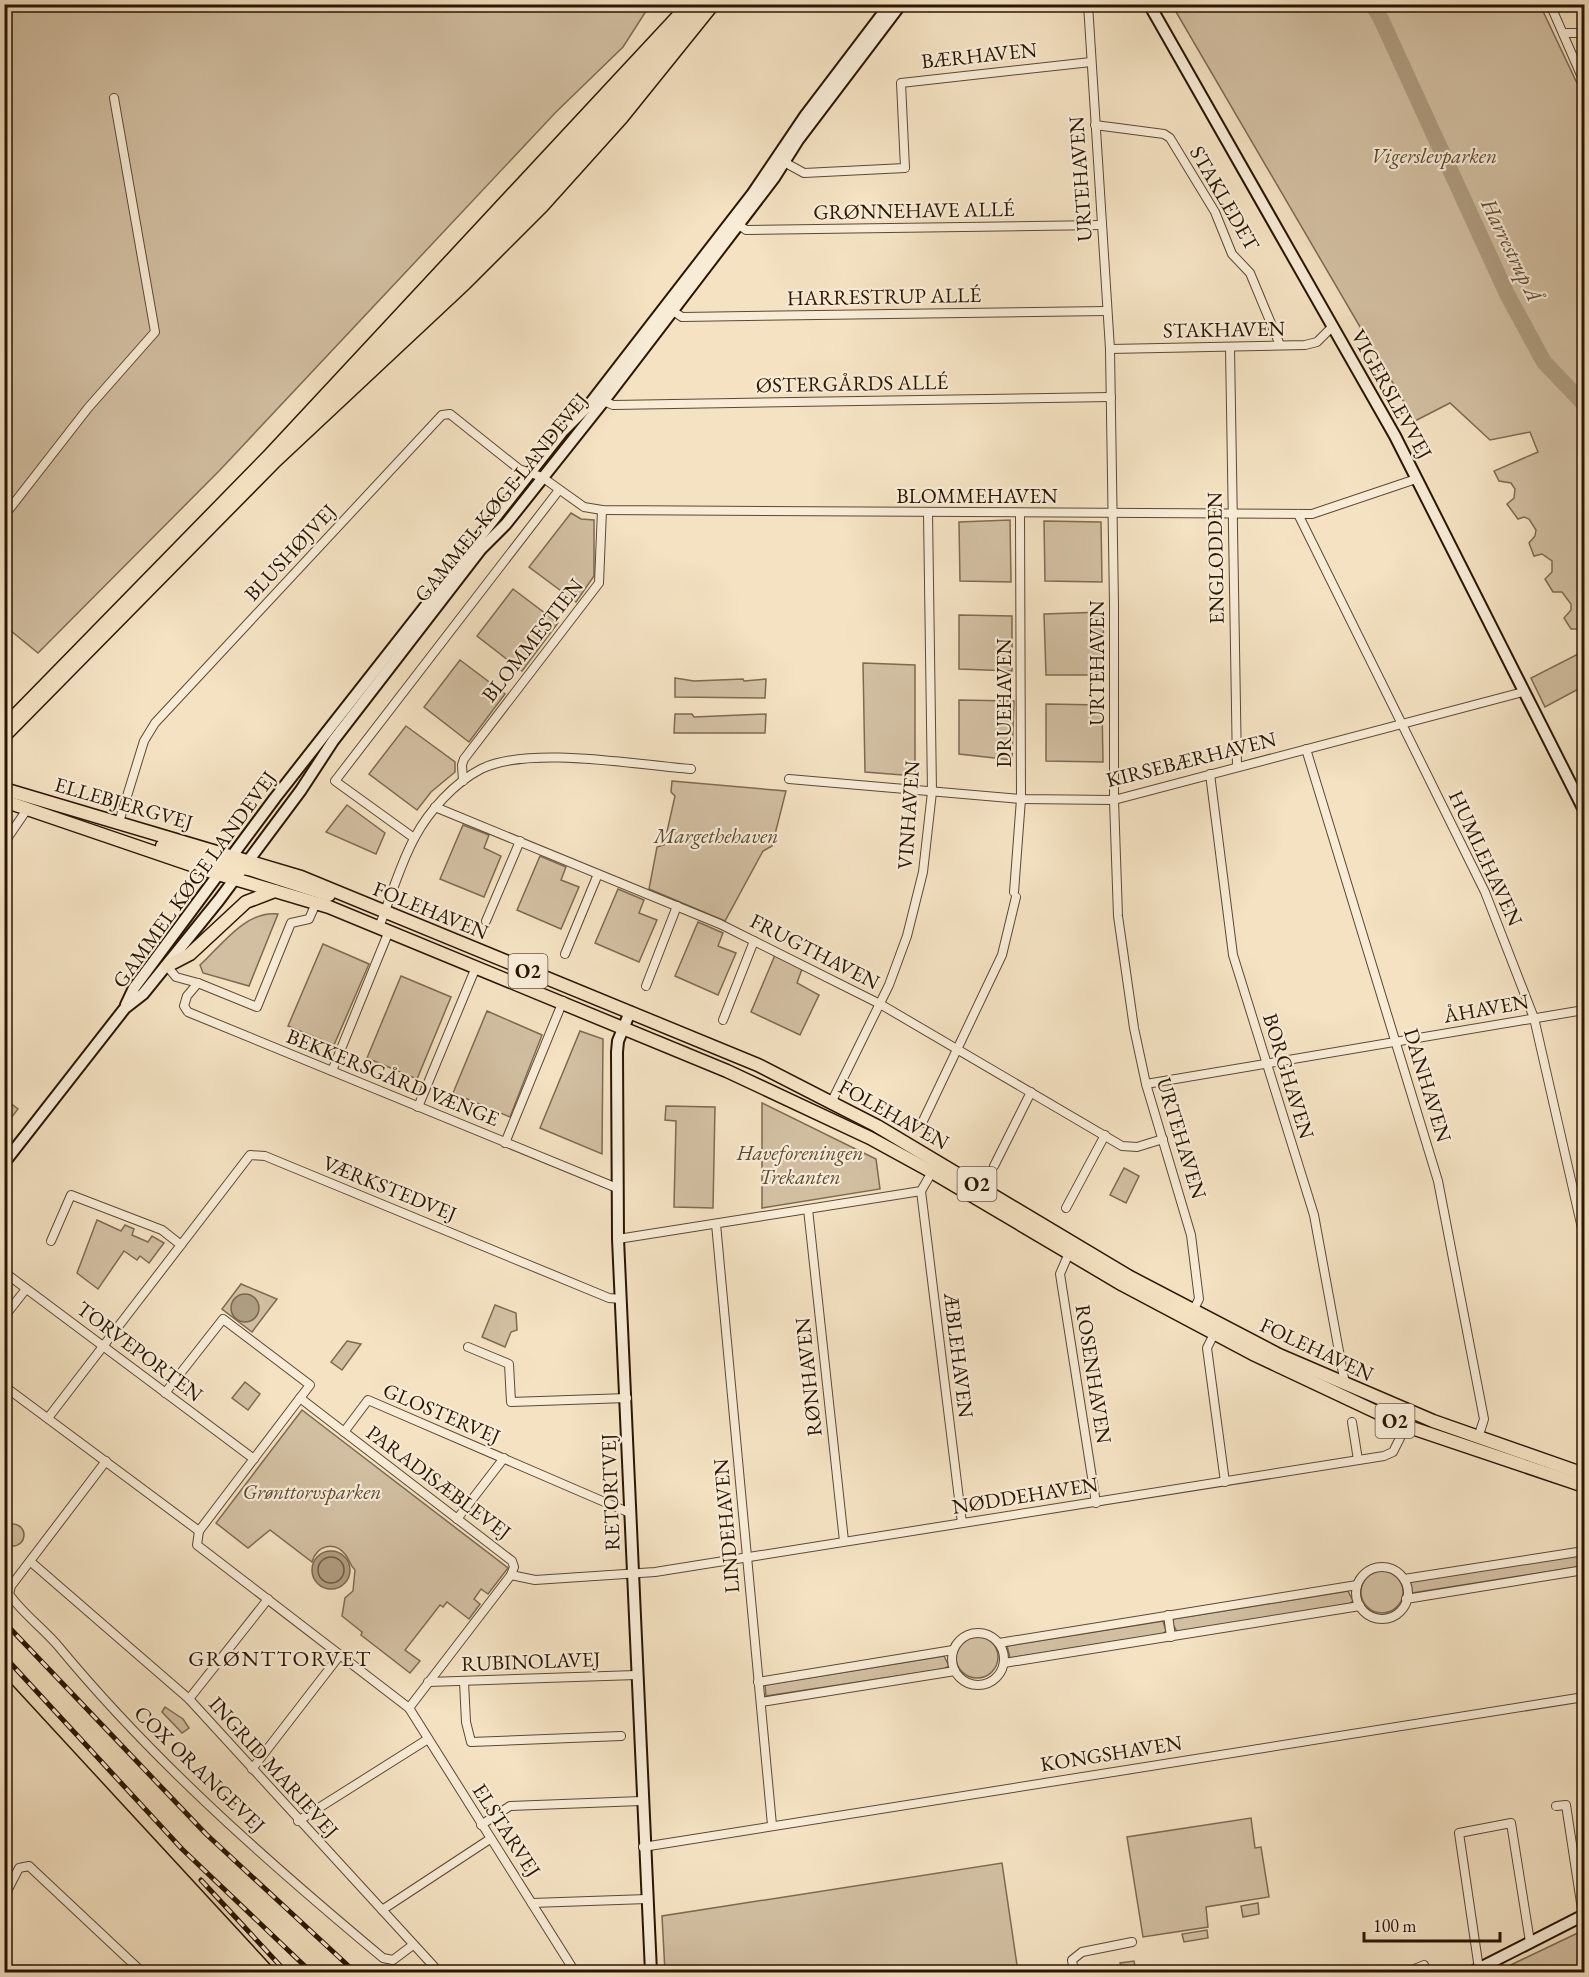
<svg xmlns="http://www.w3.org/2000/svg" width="1589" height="1977" font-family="'EB Garamond',serif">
  <rect width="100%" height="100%" fill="#f4e2c2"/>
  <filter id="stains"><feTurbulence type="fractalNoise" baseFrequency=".00333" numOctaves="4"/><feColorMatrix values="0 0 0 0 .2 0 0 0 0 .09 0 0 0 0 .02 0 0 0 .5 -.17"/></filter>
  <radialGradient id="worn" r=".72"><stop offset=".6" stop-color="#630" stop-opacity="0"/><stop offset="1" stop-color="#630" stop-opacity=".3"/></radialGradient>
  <g fill="#d2bfa2" stroke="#7e6a52" stroke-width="1.5">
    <path d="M4,5H650L623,47L556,112L219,471L38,653L5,626Z"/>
    <path d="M1172,5H1540L1584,98V629H1571L1564,618L1571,610V604L1562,592H1553L1545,579L1552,572V561L1542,554L1534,556L1529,543L1535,536L1536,530L1529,519L1524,517L1518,519L1507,504L1514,498L1515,489L1511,483L1499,481L1494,471L1538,452L1530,432L1490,440L1450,403L1415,421Z"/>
    <path d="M571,513L581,519L594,520V576L576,602L529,567Z"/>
    <path d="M1010,520L1011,582L960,581L959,522Z"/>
    <path d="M1044,521L1101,522L1102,582L1045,581Z"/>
    <path d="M513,589L558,623L522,671L477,636Z"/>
    <path d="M1103,612L1104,675H1046L1044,614Z"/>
    <path d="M959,615L1012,616V671L959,669Z"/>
    <path d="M1584,651V686L1545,707L1531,678Z"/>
    <path d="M460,660L505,694L469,742L424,707Z"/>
    <path d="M863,663L915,665V776L865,772Z"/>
    <path d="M675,678L694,681L743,679L744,681L766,679L765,698L675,697Z"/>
    <path d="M959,700L1014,701L1012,760L959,754Z"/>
    <path d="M1046,704L1102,705L1103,762L1046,761Z"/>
    <path d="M675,714H692L694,717L766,714L765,733H674Z"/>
    <path d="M406,726L455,762V772L431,792L417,810L369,774Z"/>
    <path d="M672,781L786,791L772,846L763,851L725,921L649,889L657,847L664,845L675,796L671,792Z"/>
    <path d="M347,805L385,833L376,854L326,832Z"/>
    <path d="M463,825L489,835L484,848L501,856L484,897L440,879Z"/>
    <path d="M540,856L566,867L561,880L579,887L561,929L517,910Z"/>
    <path d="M618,889L644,900L639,913L657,920L639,962L595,943Z"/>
    <path d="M278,914L249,986L203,973L200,965C222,945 246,910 278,914Z"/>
    <path d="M698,922L723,933L718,946L736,953L718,995L675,976Z"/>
    <path d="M323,944L369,964L334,1045L288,1026Z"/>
    <path d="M775,955L802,969L797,983L819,995L800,1035L751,1012Z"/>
    <path d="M401,976L451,997L417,1079L367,1058Z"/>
    <path d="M487,1011L542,1035L510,1117L453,1093Z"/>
    <path d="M580,1031L603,1039L602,1154L540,1128Z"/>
    <path d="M5,1099L18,1109L5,1126H4Z"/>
    <path d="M762,1103L876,1159L880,1189L762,1208Z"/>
    <path d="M666,1106L715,1107L713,1208L674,1207L676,1121L665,1120Z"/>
    <path d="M1124,1168L1139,1176L1126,1203L1110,1195Z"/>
    <path d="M97,1220L121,1231L125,1225L134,1229L132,1235L148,1242L152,1236L164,1243L149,1263L140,1256L137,1260L124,1251L98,1289L77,1273Z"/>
    <path d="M241,1284L277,1299L252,1332L222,1309Z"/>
    <path d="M495,1305L516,1313L517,1330L511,1332L505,1347L482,1337Z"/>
    <path d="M347,1341L361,1344L342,1370L331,1362Z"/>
    <path d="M245,1382L260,1394L248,1410L232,1398Z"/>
    <path d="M302,1410L508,1568L488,1594L481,1589L474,1599L480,1604L469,1619L447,1602L443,1607L440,1605L405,1650L420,1661L410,1673L361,1635L362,1632L342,1616L345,1598L353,1591L355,1570C350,1566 350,1560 345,1554C334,1541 317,1545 312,1562L270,1530L248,1548L216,1523Z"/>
    <circle cx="13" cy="1535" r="11"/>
    <path d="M1584,1554V1566L1412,1593L1410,1581Z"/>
    <circle cx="1382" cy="1592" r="21"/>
    <path d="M1348,1591L1353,1601L1349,1604L1177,1632L1172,1622L1173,1619Z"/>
    <path d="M1163,1621L1166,1631L1162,1634L1010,1658L1007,1646Z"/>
    <circle cx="977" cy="1657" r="21"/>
    <path d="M944,1656L949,1666L944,1669L766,1696L765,1685Z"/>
    <path d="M165,1707L183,1719L189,1728L182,1733L162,1712Z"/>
    <path d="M1251,1818L1255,1848L1261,1847L1269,1897L1206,1907L1208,1927L1143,1937L1127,1837Z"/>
    <path d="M1002,1863L1018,1972H665L662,1916Z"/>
    <path d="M1258,1903L1259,1914L1243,1917L1241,1906Z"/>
    <path d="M1207,1930L1208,1938L1184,1942L1182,1934Z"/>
    <path d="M1584,1930V1972H1496Z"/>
    <path d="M1134,1961L1136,1972H1122L1120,1963Z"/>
  </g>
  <g fill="#af9d81" stroke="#7a674f" stroke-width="1.5">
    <circle cx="245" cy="1308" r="14"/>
    <circle cx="331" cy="1570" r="19"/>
  </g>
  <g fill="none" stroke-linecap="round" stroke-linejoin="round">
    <circle stroke="#6c5a42" stroke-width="1.5" cx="331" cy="1570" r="13"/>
    <path stroke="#af9d81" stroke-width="16" d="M1372,4L1381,19L1507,294L1544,362L1584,404"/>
    <g stroke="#5c4933" stroke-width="10">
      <g id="street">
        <path d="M1088,4L1110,349L1114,605V800L1118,916L1134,1028L1146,1084L1191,1235L1199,1299L1193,1311"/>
        <path d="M1550,4L1584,82"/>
        <path d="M1563,33H1584"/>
        <path d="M1095,125L1164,134L1170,138L1215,212L1232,254L1250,273L1280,345"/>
        <path d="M784,162L804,173L905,168L901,83L1091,62"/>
        <path d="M736,223L746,230L1101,225"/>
        <path d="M670,309L682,317L1107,311"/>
        <path d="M1230,348L1237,767"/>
        <path d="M1110,349L1305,345L1317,342L1332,327"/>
        <path d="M601,400L613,405L1111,397"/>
        <path d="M1298,514L1485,892L1534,1018L1584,1237"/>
        <path d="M4,516L88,408L155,332L114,98"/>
        <path d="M1306,749L1438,1181L1484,1419L1478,1438"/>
        <path d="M1210,774L1233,955L1314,1215L1345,1384"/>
        <path d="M789,779L1021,799L1114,800L1523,692"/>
        <path d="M463,781L462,765L464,759L599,583L602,510"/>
        <path d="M435,807L720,924L880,1004L1122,1146L1137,1147L1163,1139"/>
        <path d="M119,822L144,741L155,723L442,415L450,414L519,469L542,477L584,507L602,510L1312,514L1416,479"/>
        <path d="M414,838L335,781L559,490"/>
        <path d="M4,843L28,808"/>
        <path d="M1014,892L1021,799L1020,513"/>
        <path d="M486,921L520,841"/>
        <path d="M379,927C391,897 400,864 415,837C429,811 454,783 481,769C530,745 636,765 691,769"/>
        <path d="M565,954L598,874"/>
        <path d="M167,966L176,977L198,983L257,1007L291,923L309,919L316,903"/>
        <path d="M198,983L187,996L184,1006L188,1012L617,1188"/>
        <path d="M646,986L677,906"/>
        <path d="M723,1020L754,941"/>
        <path d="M332,1071L389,931"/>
        <path d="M1146,1084L1584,1010"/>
        <path d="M832,1101L889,985L907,936L923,872L932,792L928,513"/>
        <path d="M418,1107L476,967"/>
        <path d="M922,1123L1002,955L1016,897"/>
        <path d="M505,1143L563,1001"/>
        <path d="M994,1166L1031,1092"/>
        <path d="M921,1191L962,1523"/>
        <path d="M1066,1208L1105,1135"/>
        <path d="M808,1209L844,1541"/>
        <path d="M716,1224L772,1825"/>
        <path d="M618,1239L921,1191L932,1172"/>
        <path d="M51,1241L71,1195L162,1230L181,1245"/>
        <path d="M1069,1253L1060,1274L1096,1503"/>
        <path d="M4,1272L254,1459"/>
        <path d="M4,1317L26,1289"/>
        <path d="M1214,1334L1207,1348L1225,1482"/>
        <path d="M468,1347L509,1364L511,1402L627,1398"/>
        <path d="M4,1386L199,1531"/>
        <path d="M165,1393L223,1319L310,1385L300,1398L512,1561L514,1567L511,1575L409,1708"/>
        <path d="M300,1398L199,1531L197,1545L409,1708L575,1972"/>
        <path d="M48,1418L250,1155L265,1156L609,1298L621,1299"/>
        <path d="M1352,1422L1358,1460"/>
        <path d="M344,1432L368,1400L630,1513"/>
        <path d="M106,1461L11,1586L9,1594C23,1614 43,1628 59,1647C154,1762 268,1862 383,1958L393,1960L413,1945"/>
        <path d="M457,1519L504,1458"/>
        <path d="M31,1562L189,1699L439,1972"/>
        <circle cx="1382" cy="1593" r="26"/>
        <path d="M511,1575L535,1580L655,1572L1384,1456L1393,1452L1406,1426"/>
        <path d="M1404,1579L1584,1551"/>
        <path d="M1406,1599L1584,1570"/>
        <path d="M1168,1615L1171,1637"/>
        <circle cx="978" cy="1659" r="26"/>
        <path d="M999,1643L1357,1585"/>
        <path d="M1004,1663L1360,1606"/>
        <path d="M428,1682L636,1675"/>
        <path d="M464,1682L466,1722L471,1742L621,1736"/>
        <path d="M758,1682L953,1650"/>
        <path d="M189,1699L268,1599"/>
        <path d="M761,1702L955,1671"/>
        <path d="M252,1769L340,1655"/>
        <path d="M1556,1806L1566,1805L1583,1916"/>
        <path d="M298,1821L428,1739"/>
        <path d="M481,1825L510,1806L641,1801"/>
        <path d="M643,1847L1584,1697"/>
        <path d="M4,1897L19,1868L29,1866L142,1972"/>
        <path d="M532,1903L647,1899"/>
        <path d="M382,1910L490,1839"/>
        <path d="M1479,1969L1459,1833L1511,1823L1530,1942"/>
        <path d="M1074,1972L1072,1960L1082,1952L1132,1942"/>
        <path d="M1407,1972L1424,1965L1427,1972"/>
      </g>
    </g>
    <g stroke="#2a1603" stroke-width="14">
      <g id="secondary">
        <path d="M1149,4L1395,436L1584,810"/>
        <path d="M126,1005L134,988L275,798L563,431L589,405L753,193L805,116L890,4"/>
        <path d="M630,1012L618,1041L617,1052L618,1239L651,1972"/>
        <path d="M4,1163L125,1008L143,994L219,900L301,790L333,741L481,549L506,524L603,402L774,178L798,140L901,4"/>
        <path d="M1472,1972L1584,1915"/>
      </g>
    </g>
    <g stroke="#2a1603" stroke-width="15">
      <g id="primary">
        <path d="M4,789L301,877L758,1065L877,1126L1128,1276L1279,1355L1433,1421L1584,1474"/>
        <path d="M4,801L218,874L329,907L727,1071L870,1138L932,1172L1123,1285L1253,1354L1406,1426L1584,1486"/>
        <path d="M162,846L225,864L247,861"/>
        <path d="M231,871L243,868L252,870L329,895"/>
        <path d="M167,966L190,954L246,902L275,891"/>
      </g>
    </g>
    <use href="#street" stroke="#f8ecd7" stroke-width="8"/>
    <use href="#secondary" stroke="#f8ecd7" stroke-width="10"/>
    <use href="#primary" stroke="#f4e2c2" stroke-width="12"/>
    <g stroke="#2a1603" stroke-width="1.5">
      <path d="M4,717L265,450L680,4"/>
      <path d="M4,746L280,466L469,289L547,211L627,122L722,4"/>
      <path d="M4,1676L277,1972"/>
    </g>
    <g stroke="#2a1603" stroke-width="5">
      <g id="rail">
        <path d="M4,1622L206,1834L355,1972"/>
        <path d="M4,1656L182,1849L311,1972"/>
        <path d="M201,1880L286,1972"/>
      </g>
    </g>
    <use href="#rail" stroke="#f8ecd7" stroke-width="3" stroke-dasharray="9" stroke-linecap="butt"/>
  </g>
  <g text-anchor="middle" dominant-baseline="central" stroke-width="4.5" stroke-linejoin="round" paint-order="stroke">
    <g fill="#f8ecd7" stroke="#685643" stroke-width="1.5">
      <rect x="508.5" y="954" width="39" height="34" rx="4.5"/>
      <rect x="957.5" y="1167" width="39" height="34" rx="4.5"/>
      <rect x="1375.5" y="1404" width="39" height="34" rx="4.5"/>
    </g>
    <g font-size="20" font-weight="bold" fill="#2a1603">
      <text x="528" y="971">O2</text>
      <text x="977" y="1184">O2</text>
      <text x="1395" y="1421">O2</text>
    </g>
    <g font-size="21" fill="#2a1603" stroke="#f8ecd7">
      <text transform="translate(979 55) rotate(-6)">BÆRHAVEN</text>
      <text transform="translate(1080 179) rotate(-94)">URTEHAVEN</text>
      <text transform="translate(1225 198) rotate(60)">STAKLEDET</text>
      <text transform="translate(914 210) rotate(-1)">GRØNNEHAVE ALLÉ</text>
      <text transform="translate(884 296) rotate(-1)">HARRESTRUP ALLÉ</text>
      <text transform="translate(1224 329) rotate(-1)">STAKHAVEN</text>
      <text transform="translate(852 383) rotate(-1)">ØSTERGÅRDS ALLÉ</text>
      <text transform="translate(1392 394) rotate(61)">VIGERSLEVVEJ</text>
      <text x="977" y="495">BLOMMEHAVEN</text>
      <text transform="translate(501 497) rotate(-51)">GAMMEL KØGE LANDEVEJ</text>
      <text transform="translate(290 552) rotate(-47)">BLUSHØJVEJ</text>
      <text transform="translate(1215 558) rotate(-91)">ENGLODDEN</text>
      <text transform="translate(532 640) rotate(-52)">BLOMMESTIEN</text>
      <text transform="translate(1096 663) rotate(-90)">URTEHAVEN</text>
      <text transform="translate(1003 703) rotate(-90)">DRUEHAVEN</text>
      <text transform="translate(1191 759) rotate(-14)">KIRSEBÆRHAVEN</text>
      <text transform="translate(124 803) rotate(16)">ELLEBJERGVEJ</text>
      <text transform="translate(908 815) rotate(-86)">VINHAVEN</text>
      <text transform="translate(1486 858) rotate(65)">HUMLEHAVEN</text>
      <text transform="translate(194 879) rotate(-54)">GAMMEL KØGE LANDEVEJ</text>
      <text transform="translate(431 910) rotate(22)">FOLEHAVEN</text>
      <text transform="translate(815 951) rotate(27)">FRUGTHAVEN</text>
      <text transform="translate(1486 1008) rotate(-10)">ÅHAVEN</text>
      <text transform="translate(1289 1076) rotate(73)">BORGHAVEN</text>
      <text transform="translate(393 1077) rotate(22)">BEKKERSGÅRD VÆNGE</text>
      <text transform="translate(1428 1085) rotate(73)">DANHAVEN</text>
      <text transform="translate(894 1114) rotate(29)">FOLEHAVEN</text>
      <text transform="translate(1182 1138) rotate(73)">URTEHAVEN</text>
      <text transform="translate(390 1188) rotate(22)">VÆRKSTEDVEJ</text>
      <text transform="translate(1317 1349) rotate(25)">FOLEHAVEN</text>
      <text transform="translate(140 1351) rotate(37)">TORVEPORTEN</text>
      <text transform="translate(959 1355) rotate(83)">ÆBLEHAVEN</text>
      <text transform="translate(1094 1374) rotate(81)">ROSENHAVEN</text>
      <text transform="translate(808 1377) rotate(-96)">RØNHAVEN</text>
      <text transform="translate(442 1413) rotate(23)">GLOSTERVEJ</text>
      <text transform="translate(439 1482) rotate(37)">PARADISÆBLEVEJ</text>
      <text transform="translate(610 1492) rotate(-92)">RETORTVEJ</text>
      <text transform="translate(1025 1495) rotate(-9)">NØDDEHAVEN</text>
      <text transform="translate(726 1526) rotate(-95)">LINDEHAVEN</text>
      <text transform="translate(531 1661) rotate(-2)">RUBINOLAVEJ</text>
      <text transform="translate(1111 1753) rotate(-9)">KONGSHAVEN</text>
      <text transform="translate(274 1767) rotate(48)">INGRID MARIEVEJ</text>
      <text transform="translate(200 1769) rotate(44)">COX ORANGEVEJ</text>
      <text transform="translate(507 1830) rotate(57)">ELSTARVEJ</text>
    </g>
    <g font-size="21" font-style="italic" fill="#5c4933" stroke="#f8ecd7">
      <text x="1434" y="155">Vigerslevparken</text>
      <text x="716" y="835">Margethehaven</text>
      <text x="800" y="1152">Haveforeningen<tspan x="800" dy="24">Trekanten</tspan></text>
      <text x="312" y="1491">Grønttorvsparken</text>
    </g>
    <g font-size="22" font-style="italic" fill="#5f4c35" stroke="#f8ecd7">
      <text transform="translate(1512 250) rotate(64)">Harrestrup Å</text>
    </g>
    <g font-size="22" letter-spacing="1.5" fill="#2a1603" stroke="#f8ecd7">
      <text x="280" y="1658">GRØNTTORVET</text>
    </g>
  </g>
  <rect width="1589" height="1977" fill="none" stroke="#f4e2c2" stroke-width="24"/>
  <rect x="6" y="6" width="1577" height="1965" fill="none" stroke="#2a1603" stroke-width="3"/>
  <rect x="12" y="12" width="1565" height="1953" fill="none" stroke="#2a1603" stroke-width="1.5"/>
  <path d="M1364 1932v9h136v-9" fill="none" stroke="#2a1603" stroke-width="3"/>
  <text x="1373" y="1932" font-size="18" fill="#2a1603" stroke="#f8ecd7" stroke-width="4.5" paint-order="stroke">100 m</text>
  <rect width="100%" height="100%" filter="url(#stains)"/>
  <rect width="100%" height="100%" fill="url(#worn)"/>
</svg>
